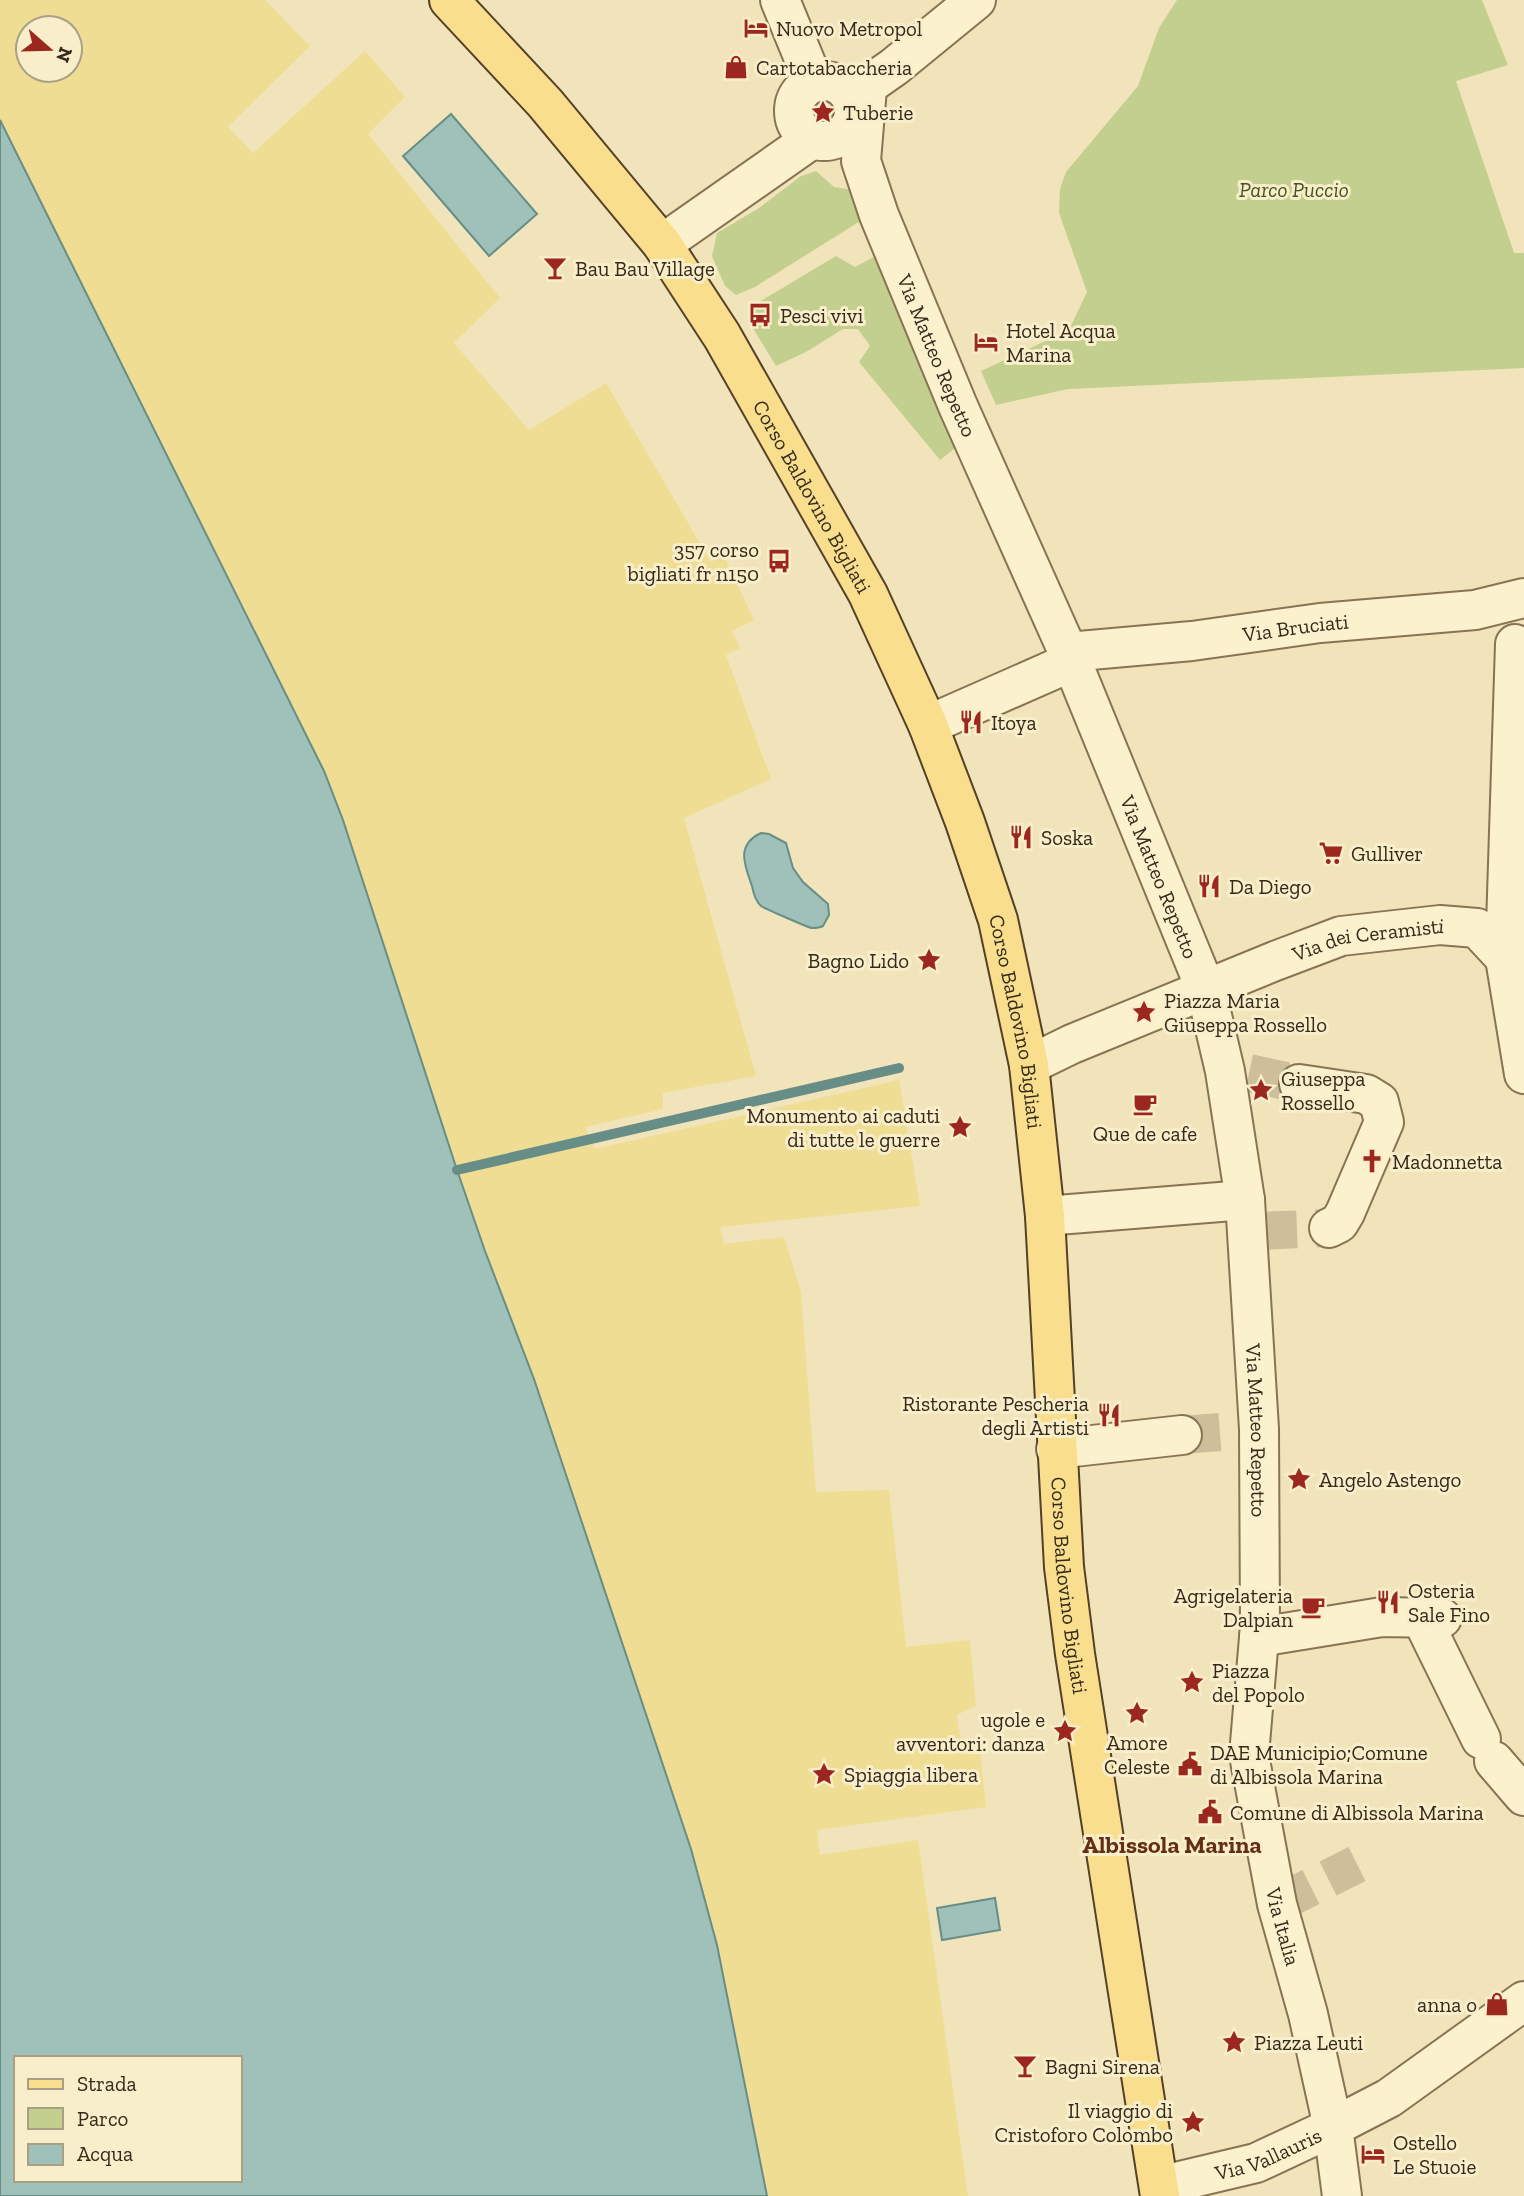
<svg xmlns="http://www.w3.org/2000/svg" width="1524" height="2196" font-family="'Zilla Slab',serif">
  <rect width="100%" height="100%" fill="#f1e4ba"/>
  <g fill="#c3cf8e">
    <path d="M1177,0H1482L1508,65L1456,81L1514,253H1524V368L1068,389L996,405L981,371L1069,330L1087,292L1059,213L1060,189L1066,172L1138,86L1159,28Z"/>
    <path d="M816,171L834,187L862,191L870,215L755,287L736,295L725,286L712,256L717,233L759,208L801,176Z"/>
    <path d="M883,252L963,442L940,460L859,362L870,346L858,329H843L806,352L776,366L751,325L749,308L836,256L855,267Z"/>
  </g>
  <path fill="#efdd94" fill-rule="evenodd" d="M0,0H265L310,46L228,127L253,153L365,51L405,97L368,134L500,298L454,343L529,430L606,383L711,562L724,556L754,620L732,631L740,648L726,655L771,779L684,818L756,1076L663,1093V1109L585,1127L595,1149L899,1080L920,1206L720,1227L724,1244L784,1237L801,1291L816,1492L889,1490L906,1647L970,1640L976,1706L957,1715L960,1737L979,1741L986,1807L817,1830L820,1855L918,1840L968,2196H767L717,1945L691,1849L457,1170L343,820L324,771L0,120ZM28,28H70V70H28Z"/>
  <g fill="#9fc1b9" stroke="#668e87" stroke-width="2" fill-rule="evenodd">
    <path d="M451,114L537,214L489,256L403,156Z"/>
    <path d="M0,120L324,771L343,820L457,1170L485,1251L534,1379L691,1849L717,1945L767,2196H0ZM16,2058H240V2180H16Z"/>
    <path d="M761,833L769,834L786,843L793,868L803,882L828,904L829,915L823,926C821,927 815,928 812,928C809,928 764,908 761,906C755,900 754,894 752,886C745,866 735,845 761,833Z"/>
    <path d="M995,1898L1000,1930L942,1940L937,1908Z"/>
  </g>
  <g fill="none" stroke-linecap="round" stroke-linejoin="round">
    <path stroke="#668e87" stroke-width="10" d="M457,1170L899,1068"/>
    <g stroke="#ccbf9a" stroke-width="38" stroke-dasharray="38 19" stroke-linecap="butt">
      <path d="M1249,1073L1299,1084"/>
      <path d="M1259,1231L1329,1228"/>
      <path d="M1182,1435L1259,1429"/>
      <path d="M1277,1904L1357,1864"/>
    </g>
    <g stroke="#887353" stroke-width="42">
      <g id="minor">
        <path d="M780,0L814,83"/>
        <circle cx="824" cy="111" r="30"/>
        <path id="s1" d="M867,88L861,161L879,215L958,406L1068,652L1206,990L1225,1071L1245,1200L1259,1429L1260,1626L1249,1755L1277,1904L1308,2014L1333,2127L1342,2196"/>
        <path d="M851,97L894,67L976,0"/>
        <path d="M662,244L812,139"/>
        <path d="M1515,644L1505,958L1524,1074"/>
        <path id="s2" d="M1068,652L1192,641L1320,623L1475,610L1524,598"/>
        <path d="M928,725L1071,662"/>
        <path id="s3" d="M1029,1065L1072,1044L1275,961L1341,936L1440,925L1477,928L1505,958L1524,964"/>
        <path d="M1299,1084L1366,1094L1379,1102L1384,1122L1345,1213L1339,1223L1329,1228"/>
        <path d="M1045,1216L1245,1200"/>
        <path d="M1056,1449L1182,1435"/>
        <path d="M1421,1617L1481,1739"/>
        <path d="M1259,1637L1382,1617L1442,1618"/>
        <path d="M1494,1761L1524,1796"/>
        <path id="s4" d="M1159,2186L1256,2163L1333,2127L1389,2098L1524,2001"/>
      </g>
    </g>
    <g stroke="#554028" stroke-width="42">
      <g id="major">
        <path id="s5" d="M449,0L545,103L662,244L722,336L868,594L928,725L965,822L998,920L1029,1065L1045,1216L1064,1567L1075,1654L1160,2196"/>
      </g>
    </g>
    <use href="#minor" stroke="#fbf1cd" stroke-width="38"/>
    <use href="#major" stroke="#f8de8d" stroke-width="38"/>
  </g>
  <defs>
    <g id="hotel-bare" transform="scale(1.89)"><path d="M-6-4.5h1.5V1H6V5H4.5V3h-9V5H-6ZM-4 0a1.8 1.8 0 1 1 3.6 0ZM.5 0V-2.5h3Q6-2.5 6 0Z" fill="#9b271f" stroke="#f8eeca" stroke-width="2.5" paint-order="stroke"/></g>
    <g id="shop-bare" transform="scale(1.89)"><path d="M-5-2.5h2.3a2.7 3.5 0 0 1 5.4 0H5L5.5 6h-11ZM-1.5-2.5h3a1.5 2.3 0 0 0-3 0Z" fill="#9b271f" stroke="#f8eeca" stroke-width="2.5" paint-order="stroke"/></g>
    <g id="sight-bare" transform="scale(1.89)"><path d="M0-6L1.8-2.2L6-1.7L2.9 1.2L3.7 5.4L0 3.3L-3.7 5.4L-2.9 1.2L-6-1.7L-1.8-2.2Z" fill="#9b271f" stroke="#f8eeca" stroke-width="2.5" paint-order="stroke"/></g>
    <g id="bar-bare" transform="scale(1.89)"><path d="M-6-5H6L.8 .8V4.5H3.5V6h-7V4.5H-.8V.8Z" fill="#9b271f" stroke="#f8eeca" stroke-width="2.5" paint-order="stroke"/></g>
    <g id="bus-bare" transform="scale(1.89)"><path d="M-5-6H5V4H4V6H2V4H-2V6H-4V4H-5ZM-3.5-4V0h7V-4ZM-3.5 1.2v1.5H-2V1.2ZM2 1.2v1.5H3.5V1.2Z" fill="#9b271f" stroke="#f8eeca" stroke-width="2.5" paint-order="stroke"/></g>
    <g id="restaurant-bare" transform="scale(1.89)"><path d="M-5-6h1v4h1v-4h1v4h1v-4h1v5L-1.5 .5V6h-2V.5L-5-1ZM5-6V6H3V1.5H1.5Q1.5-4 5-6Z" fill="#9b271f" stroke="#f8eeca" stroke-width="2.5" paint-order="stroke"/></g>
    <g id="supermarket-bare" transform="scale(1.89)"><path d="M-6-5.5h2.5l.6 2H6L4.5 2H-2.5L-4.4-4H-6ZM-1.5 3.2a1.3 1.3 0 1 0 .1 0ZM3 3.2a1.3 1.3 0 1 0 .1 0Z" fill="#9b271f" stroke="#f8eeca" stroke-width="2.5" paint-order="stroke"/></g>
    <g id="cafe-bare" transform="scale(1.89)"><path d="M-5.5-4.5H6V0H3Q3 3.5 0 3.5H-2.5Q-5.5 3.5-5.5 0ZM3-3.2v2h1.7v-2ZM-6 4.5H4V6H-6Z" fill="#9b271f" stroke="#f8eeca" stroke-width="2.5" paint-order="stroke"/></g>
    <g id="church-bare" transform="scale(1.89)"><path d="M-1.2-6h2.4v3.5h3.3v2.4h-3.3V6h-2.4V-.1h-3.3v-2.4h3.3Z" fill="#9b271f" stroke="#f8eeca" stroke-width="2.5" paint-order="stroke"/></g>
    <g id="civic-bare" transform="scale(1.89)"><path d="M-.6-6.5H3V-4.5H.6V-3L4-1V1h2V6H-6V1h2V-1L-.6-3ZM-1.2 2.5V6h2.4V2.5Z" fill="#9b271f" stroke="#f8eeca" stroke-width="2.5" paint-order="stroke"/></g>
  </defs>
  <g fill-rule="evenodd">
    <use href="#hotel-bare" x="756" y="28"/>
    <use href="#shop-bare" x="736" y="67"/>
    <use href="#sight-bare" x="823" y="112"/>
    <use href="#bar-bare" x="555" y="268"/>
    <use href="#bus-bare" x="760" y="315"/>
    <use href="#hotel-bare" x="986" y="342"/>
    <use href="#bus-bare" x="779" y="561"/>
    <use href="#restaurant-bare" x="971" y="722"/>
    <use href="#restaurant-bare" x="1021" y="837"/>
    <use href="#supermarket-bare" x="1331" y="853"/>
    <use href="#restaurant-bare" x="1209" y="886"/>
    <use href="#sight-bare" x="929" y="960"/>
    <use href="#sight-bare" x="1144" y="1012"/>
    <use href="#sight-bare" x="1261" y="1090"/>
    <use href="#cafe-bare" x="1145" y="1104"/>
    <use href="#sight-bare" x="960" y="1127"/>
    <use href="#church-bare" x="1372" y="1161"/>
    <use href="#restaurant-bare" x="1109" y="1415"/>
    <use href="#sight-bare" x="1299" y="1479"/>
    <use href="#restaurant-bare" x="1388" y="1602"/>
    <use href="#cafe-bare" x="1313" y="1607"/>
    <use href="#sight-bare" x="1192" y="1682"/>
    <use href="#sight-bare" x="1137" y="1713"/>
    <use href="#sight-bare" x="1065" y="1731"/>
    <use href="#civic-bare" x="1190" y="1764"/>
    <use href="#sight-bare" x="824" y="1774"/>
    <use href="#civic-bare" x="1210" y="1812"/>
    <use href="#shop-bare" x="1497" y="2004"/>
    <use href="#sight-bare" x="1234" y="2042"/>
    <use href="#bar-bare" x="1025" y="2066"/>
    <use href="#sight-bare" x="1193" y="2122"/>
    <use href="#hotel-bare" x="1373" y="2154"/>
  </g>
  <g text-anchor="middle" dominant-baseline="central" stroke-width="6" stroke-linejoin="round" paint-order="stroke">
    <g font-size="21" fill="#36291a" stroke="#f8eeca" text-anchor="start">
      <text x="776" y="28">Nuovo Metropol</text>
      <text x="756" y="67">Cartotabaccheria</text>
      <text x="843" y="112">Tuberie</text>
      <text x="575" y="268">Bau Bau Village</text>
      <text x="780" y="315">Pesci vivi</text>
      <text x="1006" y="330">Hotel Acqua<tspan x="1006" dy="24">Marina</tspan></text>
      <text x="759" y="549" text-anchor="end">357 corso<tspan x="759" dy="24">bigliati fr n150</tspan></text>
      <text x="991" y="722">Itoya</text>
      <text x="1041" y="837">Soska</text>
      <text x="1351" y="853">Gulliver</text>
      <text x="1229" y="886">Da Diego</text>
      <text x="909" y="960" text-anchor="end">Bagno Lido</text>
      <text x="1164" y="1000">Piazza Maria<tspan x="1164" dy="24">Giuseppa Rossello</tspan></text>
      <text x="1281" y="1078">Giuseppa<tspan x="1281" dy="24">Rossello</tspan></text>
      <text x="940" y="1115" text-anchor="end">Monumento ai caduti<tspan x="940" dy="24">di tutte le guerre</tspan></text>
      <text x="1145" y="1133" text-anchor="middle">Que de cafe</text>
      <text x="1392" y="1161">Madonnetta</text>
      <text x="1089" y="1403" text-anchor="end">Ristorante Pescheria<tspan x="1089" dy="24">degli Artisti</tspan></text>
      <text x="1319" y="1479">Angelo Astengo</text>
      <text x="1408" y="1590">Osteria<tspan x="1408" dy="24">Sale Fino</tspan></text>
      <text x="1293" y="1595" text-anchor="end">Agrigelateria<tspan x="1293" dy="24">Dalpian</tspan></text>
      <text x="1212" y="1670">Piazza<tspan x="1212" dy="24">del Popolo</tspan></text>
      <text x="1045" y="1719" text-anchor="end">ugole e<tspan x="1045" dy="24">avventori: danza</tspan></text>
      <text x="1137" y="1742" text-anchor="middle">Amore<tspan x="1137" dy="24">Celeste</tspan></text>
      <text x="1210" y="1752">DAE Municipio;Comune<tspan x="1210" dy="24">di Albissola Marina</tspan></text>
      <text x="844" y="1774">Spiaggia libera</text>
      <text x="1230" y="1812">Comune di Albissola Marina</text>
      <text x="1477" y="2004" text-anchor="end">anna o</text>
      <text x="1254" y="2042">Piazza Leuti</text>
      <text x="1045" y="2066">Bagni Sirena</text>
      <text x="1173" y="2110" text-anchor="end">Il viaggio di<tspan x="1173" dy="24">Cristoforo Colombo</tspan></text>
      <text x="1393" y="2142">Ostello<tspan x="1393" dy="24">Le Stuoie</tspan></text>
    </g>
    <g font-size="21" font-style="italic" fill="#43541f" stroke="#f8eeca">
      <text x="1294" y="189">Parco Puccio</text>
    </g>
    <g font-size="21" fill="#36291a" stroke="#f8eeca">
      <text stroke="none"><textPath href="#s1" startOffset="282">Via Matteo Repetto</textPath></text>
      <text stroke="none"><textPath href="#s5" startOffset="618">Corso Baldovino Bigliati</textPath></text>
      <text stroke="none"><textPath href="#s2" startOffset="229">Via Bruciati</textPath></text>
      <text stroke="none"><textPath href="#s1" startOffset="849">Via Matteo Repetto</textPath></text>
      <text stroke="none"><textPath href="#s3" startOffset="364">Via dei Ceramisti</textPath></text>
      <text stroke="none"><textPath href="#s5" startOffset="1185">Corso Baldovino Bigliati</textPath></text>
      <text stroke="none"><textPath href="#s1" startOffset="1416">Via Matteo Repetto</textPath></text>
      <text stroke="none"><textPath href="#s5" startOffset="1752">Corso Baldovino Bigliati</textPath></text>
      <text stroke="none"><textPath href="#s1" startOffset="1916">Via Italia</textPath></text>
      <text stroke="none"><textPath href="#s4" startOffset="114">Via Vallauris</textPath></text>
    </g>
    <g font-size="24" font-weight="bold" fill="#652c16" stroke="#f8eeca">
      <text x="1172" y="1844">Albissola Marina</text>
    </g>
  </g>
  <rect x="14" y="2056" width="228" height="126" fill="#f8eeca" stroke="#aa9f84" stroke-width="2"/>
  <rect x="28" y="2079" width="35" height="10" fill="#f8de8d" stroke="#aa9f84" stroke-width="2"/>
  <text x="77" y="2091" font-size="21" fill="#36291a">Strada</text>
  <rect x="28" y="2108" width="35" height="21" fill="#c3cf8e" stroke="#aa9f84" stroke-width="2"/>
  <text x="77" y="2126" font-size="21" fill="#36291a">Parco</text>
  <rect x="28" y="2144" width="35" height="21" fill="#9fc1b9" stroke="#aa9f84" stroke-width="2"/>
  <text x="77" y="2161" font-size="21" fill="#36291a">Acqua</text>
  <g transform="translate(49 49) rotate(110)"><circle r="33" fill="#f8eeca" stroke="#aa9f84" stroke-width="2"/>
  <path d="M0-5L12 26L0 18L-12 26Z" fill="#9b271f"/>
  <text y="-10" font-size="19" font-weight="bold" text-anchor="middle" fill="#36291a">N</text>
  </g>
</svg>
